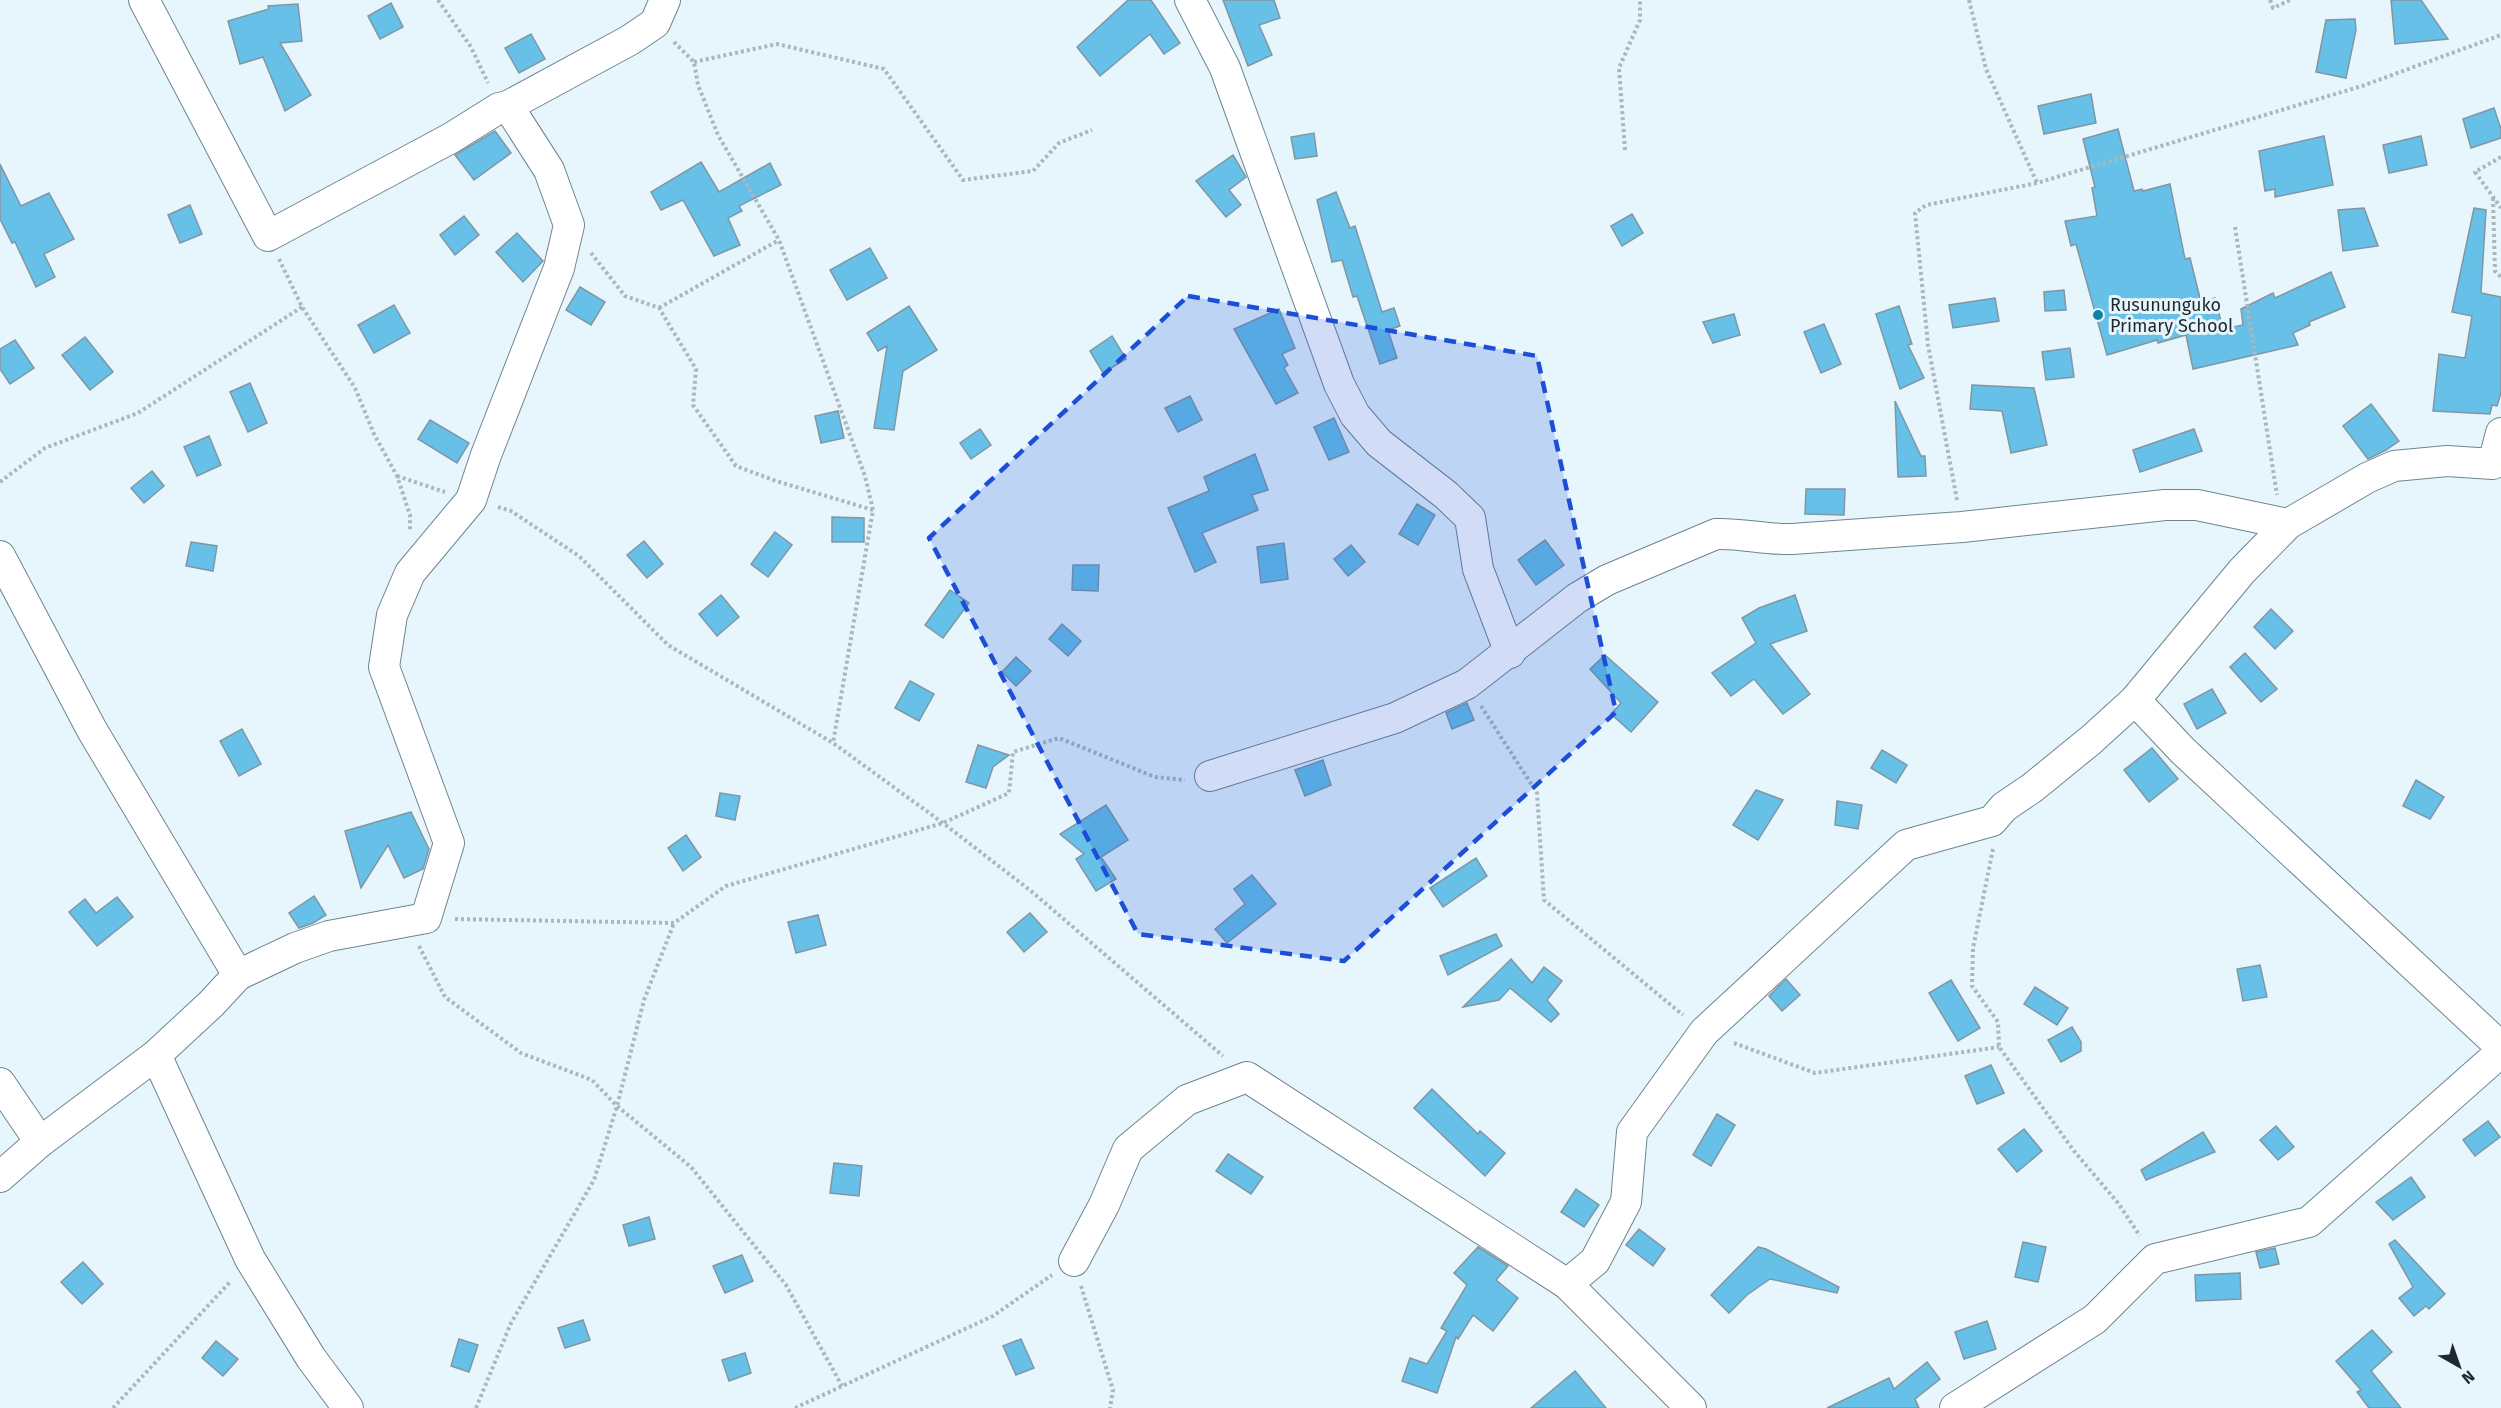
<svg xmlns="http://www.w3.org/2000/svg" width="2501" height="1408" font-family="'Fira Sans',sans-serif">
  <rect width="100%" height="100%" fill="#e7f6fd"/>
  <g fill="#66c0e7" stroke="#8097a3" stroke-width="1.5">
    <path d="M1128,0H1151L1180,43L1164,54L1150,34L1100,76L1077,47Z"/>
    <path d="M1223,0H1274L1280,18L1259,25L1272,55L1248,66Z"/>
    <path d="M2391,0H2421L2448,39L2395,44Z"/>
    <path d="M391,3L403,27L380,39L368,16Z"/>
    <path d="M298,4L302,41L280,43L311,95L285,111L263,57L240,64L228,21L269,9L268,6Z"/>
    <path d="M2355,19L2356,30L2346,78L2316,72L2326,20Z"/>
    <path d="M531,34L545,59L519,73L505,48Z"/>
    <path d="M2091,94L2096,123L2044,134L2038,106Z"/>
    <path d="M2494,108L2501,129V138L2471,148L2463,119Z"/>
    <path d="M2118,129L2134,191L2142,189L2143,191L2170,184L2185,259L2190,258L2201,302L2215,298L2223,329L2243,325L2241,309L2273,293L2275,298L2331,272L2345,307L2309,322L2310,325L2293,333L2298,345L2193,369L2186,335L2158,343L2157,340L2107,355L2076,244L2071,246L2065,221L2097,216L2092,188L2095,187L2083,139Z"/>
    <path d="M495,131L511,153L474,180L455,155Z"/>
    <path d="M1314,133L1317,156L1295,159L1291,137Z"/>
    <path d="M2324,136L2333,185L2275,197V189L2265,191L2259,151Z"/>
    <path d="M2421,136L2427,165L2389,173L2383,145Z"/>
    <path d="M1233,155L1246,177L1229,190L1241,205L1226,217L1196,181Z"/>
    <path d="M701,162L719,192L770,163L781,185L739,206L742,211L728,218L740,245L714,256L683,200L661,210L651,192Z"/>
    <path d="M0,164L21,206L49,193L74,239L44,254L55,277L36,287L15,242L12,243L0,219Z"/>
    <path d="M1336,192L1350,228L1355,226L1382,312L1394,308L1400,326L1388,330L1397,358L1380,364L1357,296L1353,297L1342,260L1332,262L1317,200Z"/>
    <path d="M190,205L202,234L180,243L168,215Z"/>
    <path d="M2364,208L2378,246L2343,251L2338,210Z"/>
    <path d="M2474,208L2486,210L2481,293L2501,297V393L2497,406L2492,405L2490,414L2433,411L2439,354L2465,358L2472,316L2452,312Z"/>
    <path d="M1632,214L1643,233L1622,246L1611,226Z"/>
    <path d="M464,216L479,235L455,255L440,235Z"/>
    <path d="M517,233L543,261L523,282L496,252Z"/>
    <path d="M870,248L887,278L847,300L830,270Z"/>
    <path d="M580,287L605,302L591,325L566,310Z"/>
    <path d="M2064,290L2066,310L2045,311L2044,292Z"/>
    <path d="M1995,298L1999,321L1953,328L1949,305Z"/>
    <path d="M394,305L410,333L374,353L358,325Z"/>
    <path d="M909,306L937,350L903,371L894,430L874,428L887,346L878,351L867,333Z"/>
    <path d="M1899,306L1912,344L1908,345L1924,378L1900,389L1876,314Z"/>
    <path d="M1279,309L1295,348L1282,354L1288,365L1284,368L1298,393L1276,404L1234,329Z"/>
    <path d="M1734,314L1740,335L1713,343L1703,322Z"/>
    <path d="M1824,324L1841,364L1821,373L1804,332Z"/>
    <path d="M1112,336L1126,359L1103,373L1090,351Z"/>
    <path d="M85,337L113,372L90,390L62,355Z"/>
    <path d="M15,340L34,368L10,384L0,369V349Z"/>
    <path d="M2070,348L2074,377L2046,380L2042,352Z"/>
    <path d="M250,383L267,423L248,432L230,392Z"/>
    <path d="M1972,385L2034,388L2047,445L2011,453L2002,411L1970,409Z"/>
    <path d="M1190,396L1202,420L1178,432L1165,408Z"/>
    <path d="M1895,401L1921,456H1925L1926,476L1898,477Z"/>
    <path d="M2371,404L2399,441L2386,450L2368,459L2343,426Z"/>
    <path d="M838,411L844,438L821,443L815,416Z"/>
    <path d="M1334,418L1349,452L1329,460L1314,427Z"/>
    <path d="M430,420L469,443L457,463L418,439Z"/>
    <path d="M980,429L991,445L971,459L960,443Z"/>
    <path d="M2194,429L2202,451L2140,472L2133,450Z"/>
    <path d="M209,436L221,465L197,476L184,447Z"/>
    <path d="M1255,454L1268,490L1252,495L1258,510L1202,533L1216,562L1195,572L1168,508L1209,491L1204,477Z"/>
    <path d="M152,471L164,486L144,503L131,488Z"/>
    <path d="M1806,489H1845L1844,515L1805,514Z"/>
    <path d="M1417,504L1435,515L1418,545L1399,534Z"/>
    <path d="M832,517L864,518V542H832Z"/>
    <path d="M775,532L792,545L768,577L751,564Z"/>
    <path d="M1545,540L1564,565L1536,585L1518,560Z"/>
    <path d="M644,541L663,564L647,578L627,555Z"/>
    <path d="M191,542L217,546L213,571L186,566Z"/>
    <path d="M1284,543L1288,579L1261,583L1257,547Z"/>
    <path d="M1351,545L1365,562L1348,576L1334,559Z"/>
    <path d="M1073,565H1099L1098,591L1072,590Z"/>
    <path d="M950,590L969,603L943,638L925,625Z"/>
    <path d="M721,595L739,617L717,636L699,614Z"/>
    <path d="M1795,595L1807,631L1770,644L1810,694L1783,714L1754,679L1731,696L1712,673L1756,643L1742,618L1759,608Z"/>
    <path d="M2271,609L2293,631L2275,649L2254,627Z"/>
    <path d="M1062,624L1081,641L1068,656L1049,639Z"/>
    <path d="M2245,653L2277,689L2261,702L2230,667Z"/>
    <path d="M1605,655L1658,702L1631,732L1611,714L1621,703L1590,669Z"/>
    <path d="M1016,657L1031,671L1016,686L1002,672Z"/>
    <path d="M910,681L934,694L919,721L895,708Z"/>
    <path d="M2212,689L2226,713L2197,729L2184,704Z"/>
    <path d="M1467,703L1474,720L1452,729L1446,713Z"/>
    <path d="M242,729L261,764L239,776L220,741Z"/>
    <path d="M978,745L1009,755L993,767L986,788L966,782Z"/>
    <path d="M2152,748L2178,779L2149,802L2124,770Z"/>
    <path d="M1882,750L1907,765L1896,783L1871,768Z"/>
    <path d="M1323,760L1331,785L1305,796L1295,770Z"/>
    <path d="M2416,780L2444,797L2430,819L2403,806Z"/>
    <path d="M1756,790L1783,800L1758,840L1733,825Z"/>
    <path d="M720,793L740,796L735,820L716,816Z"/>
    <path d="M1837,801L1862,805L1858,829L1835,825Z"/>
    <path d="M1106,805L1128,840L1101,857L1116,879L1096,891L1076,859L1084,854L1060,834Z"/>
    <path d="M411,812L429,849L423,869L404,878L388,845L361,888L345,831Z"/>
    <path d="M686,835L701,857L683,871L668,848Z"/>
    <path d="M1476,858L1487,876L1443,907L1430,888Z"/>
    <path d="M1252,875L1276,904L1227,943L1215,929L1245,904L1234,889Z"/>
    <path d="M314,896L326,915L313,923L299,928L289,913Z"/>
    <path d="M117,897L133,917L97,946L69,912L85,899L96,913Z"/>
    <path d="M1030,913L1047,932L1024,952L1007,932Z"/>
    <path d="M818,915L826,945L796,953L788,922Z"/>
    <path d="M1496,934L1502,946L1448,975L1440,956Z"/>
    <path d="M1511,959L1532,983L1544,967L1562,981L1547,1000L1559,1014L1551,1022L1510,988L1499,1000L1463,1007Z"/>
    <path d="M2260,965L2267,997L2243,1001L2237,969Z"/>
    <path d="M1786,979L1800,995L1782,1011L1769,996Z"/>
    <path d="M1951,980L1980,1028L1958,1041L1929,993Z"/>
    <path d="M2035,987L2068,1008L2057,1025L2024,1004Z"/>
    <path d="M2072,1027L2081,1042V1051L2061,1062L2048,1040Z"/>
    <path d="M1991,1065L2004,1093L1977,1104L1965,1076Z"/>
    <path d="M1432,1089L1478,1134L1480,1131L1505,1153L1485,1176L1414,1108Z"/>
    <path d="M1717,1114L1735,1125L1711,1166L1693,1155Z"/>
    <path d="M2488,1121L2500,1137L2475,1156L2463,1140Z"/>
    <path d="M2276,1126L2294,1147L2278,1160L2260,1140Z"/>
    <path d="M2024,1129L2042,1151L2017,1172L1998,1149Z"/>
    <path d="M2203,1132L2215,1152L2146,1180L2141,1170Z"/>
    <path d="M1228,1154L1263,1177L1251,1194L1216,1171Z"/>
    <path d="M834,1163L862,1166L859,1196L830,1193Z"/>
    <path d="M2411,1177L2425,1197L2393,1220L2376,1202Z"/>
    <path d="M1576,1189L1599,1205L1584,1227L1561,1212Z"/>
    <path d="M649,1217L655,1239L629,1246L623,1225Z"/>
    <path d="M1639,1229L1665,1249L1653,1266L1626,1245Z"/>
    <path d="M2395,1240L2445,1294L2429,1309L2426,1306L2414,1316L2399,1298L2413,1287L2389,1244Z"/>
    <path d="M2023,1242L2046,1247L2038,1282L2015,1277Z"/>
    <path d="M1478,1247L1508,1266L1496,1280L1518,1298L1493,1331L1473,1315L1458,1339L1456,1337L1437,1393L1402,1381L1410,1358L1427,1364L1447,1331L1441,1328L1467,1285L1454,1273Z"/>
    <path d="M1758,1247L1766,1249L1839,1287L1837,1293L1770,1279L1747,1295L1729,1313L1711,1295Z"/>
    <path d="M2275,1248L2279,1264L2260,1268L2256,1252Z"/>
    <path d="M742,1255L753,1281L725,1293L713,1266Z"/>
    <path d="M83,1262L103,1284L82,1304L61,1282Z"/>
    <path d="M2240,1273L2241,1299L2196,1301L2195,1275Z"/>
    <path d="M583,1320L590,1340L565,1348L558,1328Z"/>
    <path d="M1987,1321L1996,1349L1964,1359L1955,1332Z"/>
    <path d="M2372,1330L2392,1352L2371,1371L2401,1408H2369L2357,1392L2361,1390L2336,1361Z"/>
    <path d="M459,1339L478,1345L469,1372L451,1366Z"/>
    <path d="M1021,1339L1034,1368L1016,1375L1003,1346Z"/>
    <path d="M216,1341L238,1359L223,1376L202,1358Z"/>
    <path d="M745,1353L751,1373L729,1381L722,1360Z"/>
    <path d="M1927,1362L1940,1379L1915,1399L1919,1408H1827L1889,1378L1894,1389Z"/>
    <path d="M1575,1371L1606,1408H1531Z"/>
  </g>
  <g fill="none" stroke-linecap="round" stroke-linejoin="round">
    <g stroke="#6e8590" stroke-width="32">
      <g id="minor">
        <path d="M144,0L268,236L451,138L499,108L508,106L630,40L655,23L665,0"/>
        <path d="M1190,0L1225,68L1339,384L1355,415L1379,443L1446,495L1470,518L1478,569L1510,653"/>
        <path d="M0,556L92,730L238,975"/>
        <path d="M2135,700L2183,751L2501,1047"/>
        <path d="M1210,776L1395,718L1467,684L1577,598L1607,580L1716,534C1742,533 1766,540 1792,539L1962,527L2165,505H2197L2288,524"/>
        <path d="M156,1055L250,1259L311,1358L348,1408"/>
        <path d="M0,1083L40,1142"/>
        <path d="M0,1177L40,1142L156,1055L211,1004L238,975L295,948L329,936L426,918L449,843L384,667L392,615L410,573L471,500L486,455L559,268L569,225L549,170L508,106"/>
        <path d="M1074,1261L1104,1205L1128,1149L1187,1100L1247,1077L1567,1284L1691,1408"/>
        <path d="M1567,1284L1595,1261L1626,1202L1632,1132L1704,1032L1906,845L1992,821L2004,807L2032,788L2091,740L2135,700L2242,571L2288,524L2367,478L2394,466L2447,461L2493,464L2501,433"/>
        <path d="M1955,1408L2095,1319L2155,1259L2309,1222L2501,1052"/>
      </g>
    </g>
    <g stroke="#aab7bd" stroke-width="4" stroke-dasharray="3 3" stroke-linecap="butt">
      <path d="M438,0L471,47L488,83"/>
      <path d="M1969,0L1986,69L2037,183"/>
      <path d="M2270,0L2273,8L2290,0"/>
      <path d="M674,42L694,62L698,85L718,135L779,240L865,476L873,510L833,743"/>
      <path d="M694,62L777,44L884,69L963,180L1033,171L1059,143L1092,130"/>
      <path d="M1625,150L1619,68L1640,20V0"/>
      <path d="M2501,157L2475,172L2501,208"/>
      <path d="M2493,198L2495,271L2501,277"/>
      <path d="M2235,227L2277,495"/>
      <path d="M591,253L625,296L659,308L696,369L693,405L736,466L776,481L873,510"/>
      <path d="M279,259L302,307L355,388L374,434L397,476L410,515V531"/>
      <path d="M659,308L779,240"/>
      <path d="M397,476L445,492"/>
      <path d="M0,482L45,448L138,413L302,307"/>
      <path d="M1957,500L1928,345L1915,213L1926,205L2037,183L2362,86L2501,35"/>
      <path d="M498,507L511,511L579,556L668,645L833,743L943,823L1031,891L1223,1056"/>
      <path d="M1481,706L1537,793L1544,900L1683,1015"/>
      <path d="M1993,849L1973,948L1972,986L1998,1022L1999,1047L2074,1151L2118,1203L2140,1236"/>
      <path d="M455,919L674,923L726,886L943,823L1009,793L1013,752L1059,738L1155,777L1185,780"/>
      <path d="M419,946L445,997L521,1053L592,1080L617,1106L691,1167L786,1285L842,1386"/>
      <path d="M1734,1043L1815,1073L1999,1047"/>
      <path d="M1081,1286L1113,1390L1110,1408"/>
      <path d="M113,1408L231,1281"/>
      <path d="M476,1408L511,1323L594,1180L617,1106L644,1000L674,923"/>
      <path d="M795,1408L993,1316L1052,1275"/>
    </g>
    <use href="#minor" stroke="#fff" stroke-width="30"/>
  </g>
  <path fill="#1d4ed8" fill-opacity="0.2" stroke="#1d4ed8" stroke-width="4.5" stroke-dasharray="12 8" stroke-linejoin="round" d="M1188,296L1537,356L1616,712L1344,961L1138,934L929,538Z"/>
  <circle fill="#1081a8" stroke="#e7f6fd" stroke-width="2" cx="2098" cy="315" r="6"/>
  <g text-anchor="middle" dominant-baseline="central" stroke-width="6" stroke-linejoin="round" paint-order="stroke">
    <g font-size="18" fill="#1f282d" stroke="#e7f6fd" text-anchor="start">
      <text x="2110" y="305">Rusununguko<tspan x="2110" dy="21">Primary School</tspan></text>
    </g>
  </g>
  <g transform="translate(2459 1366) rotate(140)" stroke="#e7f6fd" stroke-width="4.5" paint-order="stroke">
  <path d="M0-4.5L10 22L0 15L-10 22Z" fill="#1f282d"/>
  <text y="-9" font-size="16" font-weight="bold" text-anchor="middle" fill="#1f282d">N</text>
  </g>
</svg>
